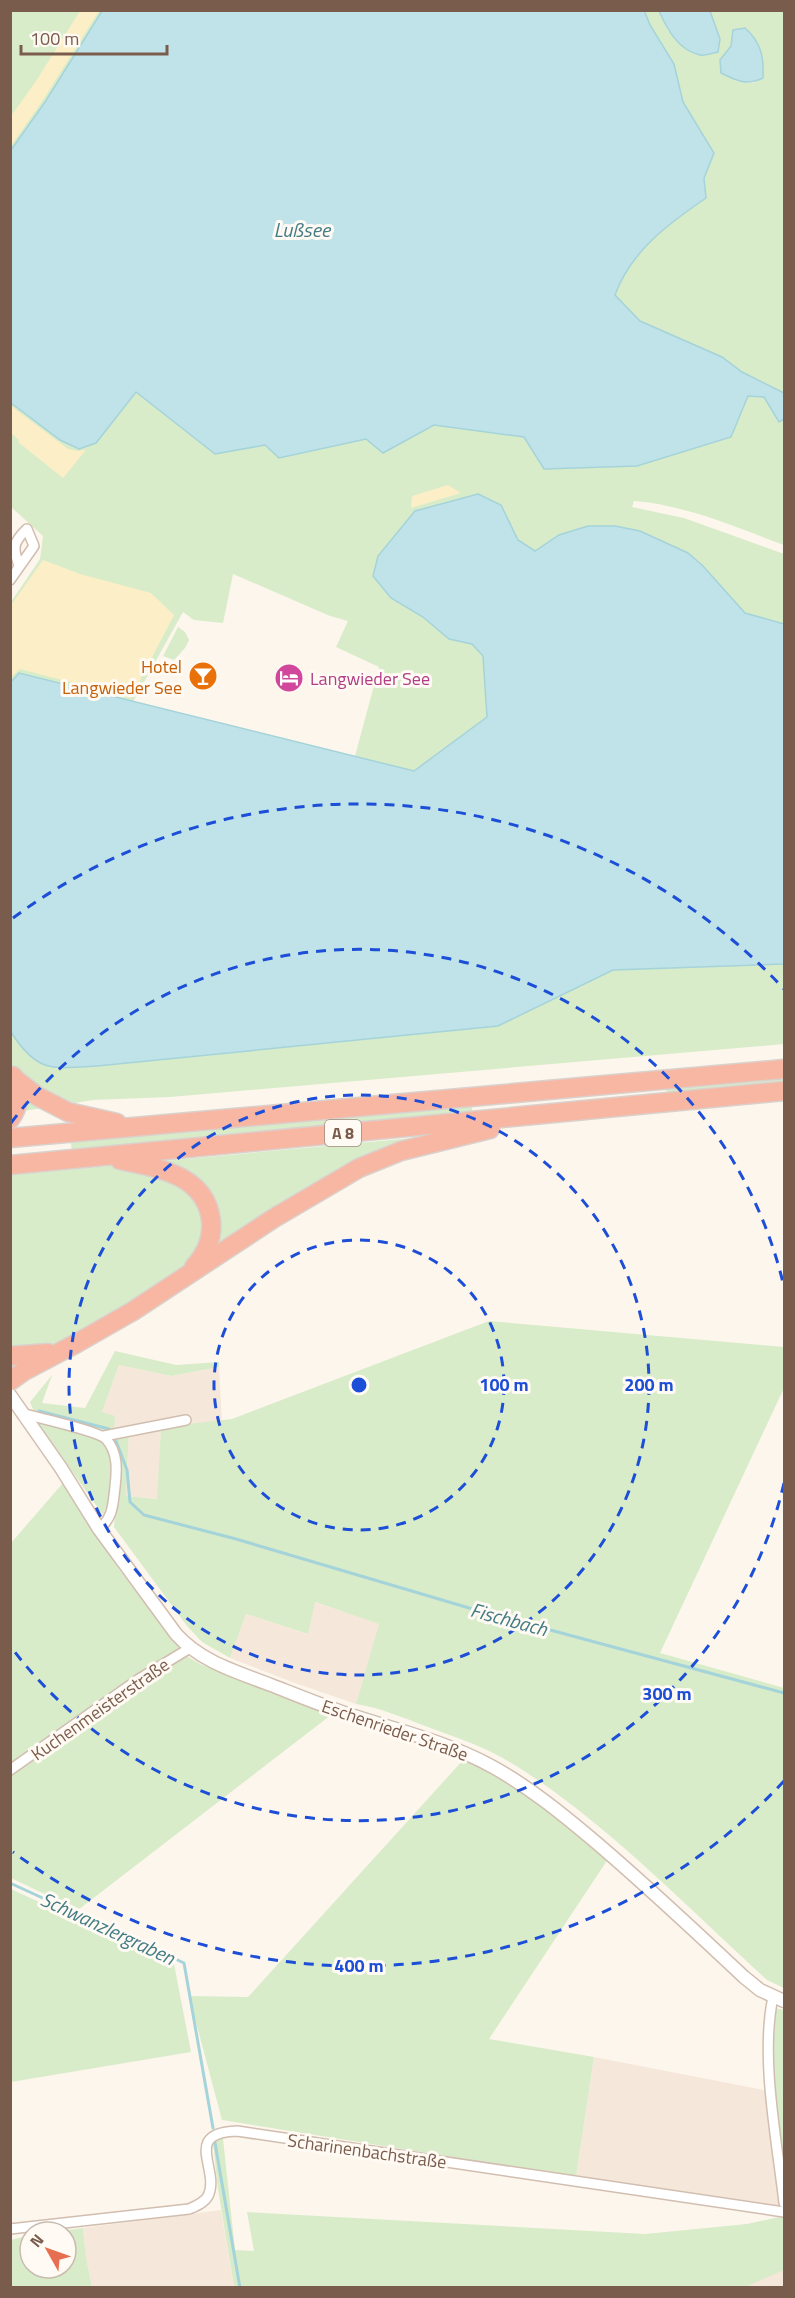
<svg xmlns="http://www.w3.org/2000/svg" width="795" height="2298" font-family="'Titillium Web',sans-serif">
  <rect width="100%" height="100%" fill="#fdf6ec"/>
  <g fill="#f5e8da">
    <path d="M119,1365L171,1376L219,1367L222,1421L161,1427L158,1499L126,1496L129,1430H113L102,1412Z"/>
    <path d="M314,1602L380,1624L356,1704L292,1682L230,1658L246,1614L307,1634Z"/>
    <path d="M594,2057L769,2091L782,2206L576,2177Z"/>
    <path d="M221,2210L234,2288L92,2287L86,2257L83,2228Z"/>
    <path d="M784,2270V2287L743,2288L756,2280Z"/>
  </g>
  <g fill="#d8ecc9" fill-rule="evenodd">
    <path d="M11,11H102L45,102L11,150Z"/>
    <path d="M644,11H659L668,31L720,39L710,11H784V393L742,372L722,357L640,321L615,295C632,249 667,225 706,198L704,178L714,154L683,102L674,64L650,25ZM731,45L763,78L753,83L736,81L720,60Z"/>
    <path d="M136,392L215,454L265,445L279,458L366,439L383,452L434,425L524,437L544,469L637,466L748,396L764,397L779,422L784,419V545C735,527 686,505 634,501L632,507L684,518L784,554V624L745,613L703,566L688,553L640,531L559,535L535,552L518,540L509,521L391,598L423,617L449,639L472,644L483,656L487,717L414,771L355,756L379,667L336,647L348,621L330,616L233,574L223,623L194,620L183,612L133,702L20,674L11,682V602L40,559L43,536L11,507V403L60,440L96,443Z"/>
    <path d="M178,627L185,632L189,640L185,648L174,660L163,656Z"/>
    <path d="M784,964V1044L170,1097L93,1100L11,1113L10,1032L57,1069L97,1066L498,1026L613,970Z"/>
    <path d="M784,1076V1084L667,1095L666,1087Z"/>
    <path d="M472,1102V1113L72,1151L70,1138Z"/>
    <path d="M435,1136L369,1158L85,1335L58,1344L15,1350L10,1348V1175Z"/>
    <path d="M489,1321L784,1347V1388L660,1653L784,1688V1988L767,1980C688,1908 604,1820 513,1764C486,1747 455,1737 425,1726C402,1717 380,1708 356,1704L379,1624L315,1602L308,1634L246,1614L230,1658L202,1642L187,1626L114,1527L117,1478L104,1433L35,1414L30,1402L52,1375L42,1403L85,1408L115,1351L176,1365L219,1362V1367L171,1376L119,1365L102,1412L115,1416L114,1430L129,1429L126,1496L157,1499L161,1427L232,1419Z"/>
    <path d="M38,1423L81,1431L103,1440L111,1459L109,1499L103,1515Z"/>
    <path d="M63,1483L120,1571L185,1655L202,1665L331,1715L78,1910L11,1878V1543Z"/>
    <path d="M464,1759L520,1789L608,1859L489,2039L594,2057L576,2177L222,2120L189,1996L248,1997Z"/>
    <path d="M11,1889L174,1964L191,2052L11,2082Z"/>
    <path d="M775,2008L784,2010V2174L772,2079V2020Z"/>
    <path d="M218,2138L223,2139L235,2250L254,2251L247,2212L645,2234L747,2224L784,2216V2270L743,2288L234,2287L218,2189L213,2143Z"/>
    <path d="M83,2228L86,2257L92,2287H11V2240L30,2235V2268H66V2232H51Z"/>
  </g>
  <g fill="#fcefc7">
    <path d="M80,11H99L43,100L11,146V116L36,81Z"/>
    <path d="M11,406L68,449L78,451L86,450L63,478L18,442L19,440L11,433Z"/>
    <path d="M448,485L461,493L411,508L412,496Z"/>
    <path d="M43,560L80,574L151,593L174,615L131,698L20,669L11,677V605Z"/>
  </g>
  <g fill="#bfe3e8" stroke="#a5d3da" stroke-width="1.5">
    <path d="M644,10L650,25L674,64L683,102L714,153L704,178L706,198C668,224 631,251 615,295L640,321L722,357L742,372L784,393V419L779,422L764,397L748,396L731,437L637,466L544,469L524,437L434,425L383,453L366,439L279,458L265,445L215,454L136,392L96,443L79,449L60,440L11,403V150L45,102L102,11Z"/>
    <path d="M659,11H710L720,39L718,52C713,53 705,56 700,55C678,50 667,29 659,11Z"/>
    <path d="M745,28C761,42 764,57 763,78C747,86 737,81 721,73L720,60L731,46L733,30Z"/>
    <path d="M478,494L501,505L518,540L535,551L559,535L588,526H615L640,531L688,553L703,566L745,613L784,624V964L613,970L498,1026L97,1066C52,1069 37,1073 11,1032V682L19,673L414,771L487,717L483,656L472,644L449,639L423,617L391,598L373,576L378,556L415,511Z"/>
  </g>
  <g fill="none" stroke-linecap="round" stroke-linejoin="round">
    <g stroke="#a5d3da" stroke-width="3">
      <path d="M39,1411L109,1429"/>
      <path d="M116,1441L127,1470L130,1502L144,1515L236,1539L476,1610L784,1693"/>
      <path d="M10,1883L184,1963L213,2128"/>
      <path d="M215,2143L240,2288"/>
    </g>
    <g stroke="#d1beb0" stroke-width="12">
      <g id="minor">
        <path d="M10,580L34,546L27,529C12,543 13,548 19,566L17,570"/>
        <path d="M21,1413C35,1417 99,1431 106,1439C118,1452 117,1470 115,1487C113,1504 113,1518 99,1529"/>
        <path d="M104,1436L186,1420"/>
        <path d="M10,1770L139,1679L190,1648"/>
        <path d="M773,1997C760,2058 777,2140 784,2203"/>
        <path d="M10,2229L189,2209C196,2206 204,2203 208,2196C221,2170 181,2133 237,2131L784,2212"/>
      </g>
    </g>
    <g stroke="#d1beb0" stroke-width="15">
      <path id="tertiary" d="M10,1395L61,1468L99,1529L176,1634C201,1662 237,1672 271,1685C294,1694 316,1703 339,1711C391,1729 444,1740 493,1767C529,1787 561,1813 592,1839C644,1883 694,1930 744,1977L760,1990L784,2001"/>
    </g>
    <g stroke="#dad1cd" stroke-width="21">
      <g id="motorway">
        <path d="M15,1079L37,1096L68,1112L117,1123"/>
        <path d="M10,1119C20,1106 20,1090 13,1076"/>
        <path d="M10,1138L784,1069"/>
        <path d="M120,1160C157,1168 205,1174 211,1220C213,1238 206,1254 194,1267"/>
        <path d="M10,1165L784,1091"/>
        <path d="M10,1356L48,1353"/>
        <path d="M10,1381L24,1371L77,1343L133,1311L274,1218L359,1168L401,1151L490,1129"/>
      </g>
    </g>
    <use href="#minor" stroke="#fff" stroke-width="9"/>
    <use href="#tertiary" stroke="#fff" stroke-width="12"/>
    <use href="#motorway" stroke="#f7b7a3" stroke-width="18"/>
  </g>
  <g fill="none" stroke="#1d4ed8" stroke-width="3" stroke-dasharray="10 8">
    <circle cx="359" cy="1385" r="145"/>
    <circle cx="359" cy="1385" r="290"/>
    <path d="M784 1483A436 436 0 0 1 11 1647M11 1123A436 436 0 0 1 784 1287"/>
    <path d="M784 1781A581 581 0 0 1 13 1852M13 918A581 581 0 0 1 784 989"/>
  </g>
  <defs>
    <g id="bar-disc" transform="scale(1.5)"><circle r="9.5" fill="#e8710a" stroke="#fffaf3"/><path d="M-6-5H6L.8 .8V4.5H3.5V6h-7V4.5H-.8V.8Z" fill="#fff"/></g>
    <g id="hotel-disc" transform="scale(1.5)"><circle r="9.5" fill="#d1479c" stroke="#fffaf3"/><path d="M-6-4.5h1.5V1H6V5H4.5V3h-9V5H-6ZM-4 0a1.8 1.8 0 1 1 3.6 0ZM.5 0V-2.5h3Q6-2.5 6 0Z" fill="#fff"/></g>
  </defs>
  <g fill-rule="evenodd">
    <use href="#bar-disc" x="203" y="676"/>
    <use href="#hotel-disc" x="289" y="678"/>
  </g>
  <g text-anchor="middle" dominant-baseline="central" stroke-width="6" stroke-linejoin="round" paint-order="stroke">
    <rect fill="#fffaf3" stroke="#a28b7f" stroke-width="1.5" x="325" y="1120" width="36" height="26" rx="4.5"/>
    <g font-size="16" font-weight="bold" fill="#7a5c4d">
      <text x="343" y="1133">A 8</text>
    </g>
    <g font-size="18" fill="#c56008" stroke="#fffaf3" text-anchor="end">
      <text x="182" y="666">Hotel<tspan x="182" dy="21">Langwieder See</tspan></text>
    </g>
    <g font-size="18" fill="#b23c85" stroke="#fffaf3" text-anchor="start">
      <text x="310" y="678">Langwieder See</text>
    </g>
    <g font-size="18" fill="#7a5c4d" stroke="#fffaf3">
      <text transform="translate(100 1709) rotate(-35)">Kuchenmeisterstraße</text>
      <text transform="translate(395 1730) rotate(19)">Eschenrieder Straße</text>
      <text transform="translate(367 2151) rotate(8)">Scharinenbachstraße</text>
    </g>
    <g font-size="20" font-style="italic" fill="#437c86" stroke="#fffaf3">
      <text x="302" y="229">Lußsee</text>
      <text transform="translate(509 1619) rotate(15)">Fischbach</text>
      <text transform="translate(108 1928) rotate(25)">Schwanzlergraben</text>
    </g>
  </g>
  <circle cx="359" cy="1385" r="9" fill="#1d4ed8" stroke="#fffaf3" stroke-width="3"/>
  <g font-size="18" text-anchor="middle" font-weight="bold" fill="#1d4ed8" stroke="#fffaf3" stroke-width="6" stroke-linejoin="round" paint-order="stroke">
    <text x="504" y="1391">100 m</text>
    <text x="649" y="1391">200 m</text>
    <text x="667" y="1700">300 m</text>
    <text x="359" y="1972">400 m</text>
  </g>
  <rect width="795" height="2298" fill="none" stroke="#7a5c4d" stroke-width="24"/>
  <g transform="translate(48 2250) rotate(310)"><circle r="28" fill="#fffaf3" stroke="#cabbb1" stroke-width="1.5"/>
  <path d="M0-4.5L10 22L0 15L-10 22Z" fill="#e76f51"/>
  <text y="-9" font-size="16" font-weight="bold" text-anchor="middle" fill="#7a5c4d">N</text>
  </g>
  <path d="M21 45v9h146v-9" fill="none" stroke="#7a5c4d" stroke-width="3"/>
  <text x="30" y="45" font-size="18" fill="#7a5c4d" stroke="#fffaf3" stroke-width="4.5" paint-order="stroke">100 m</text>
</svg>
